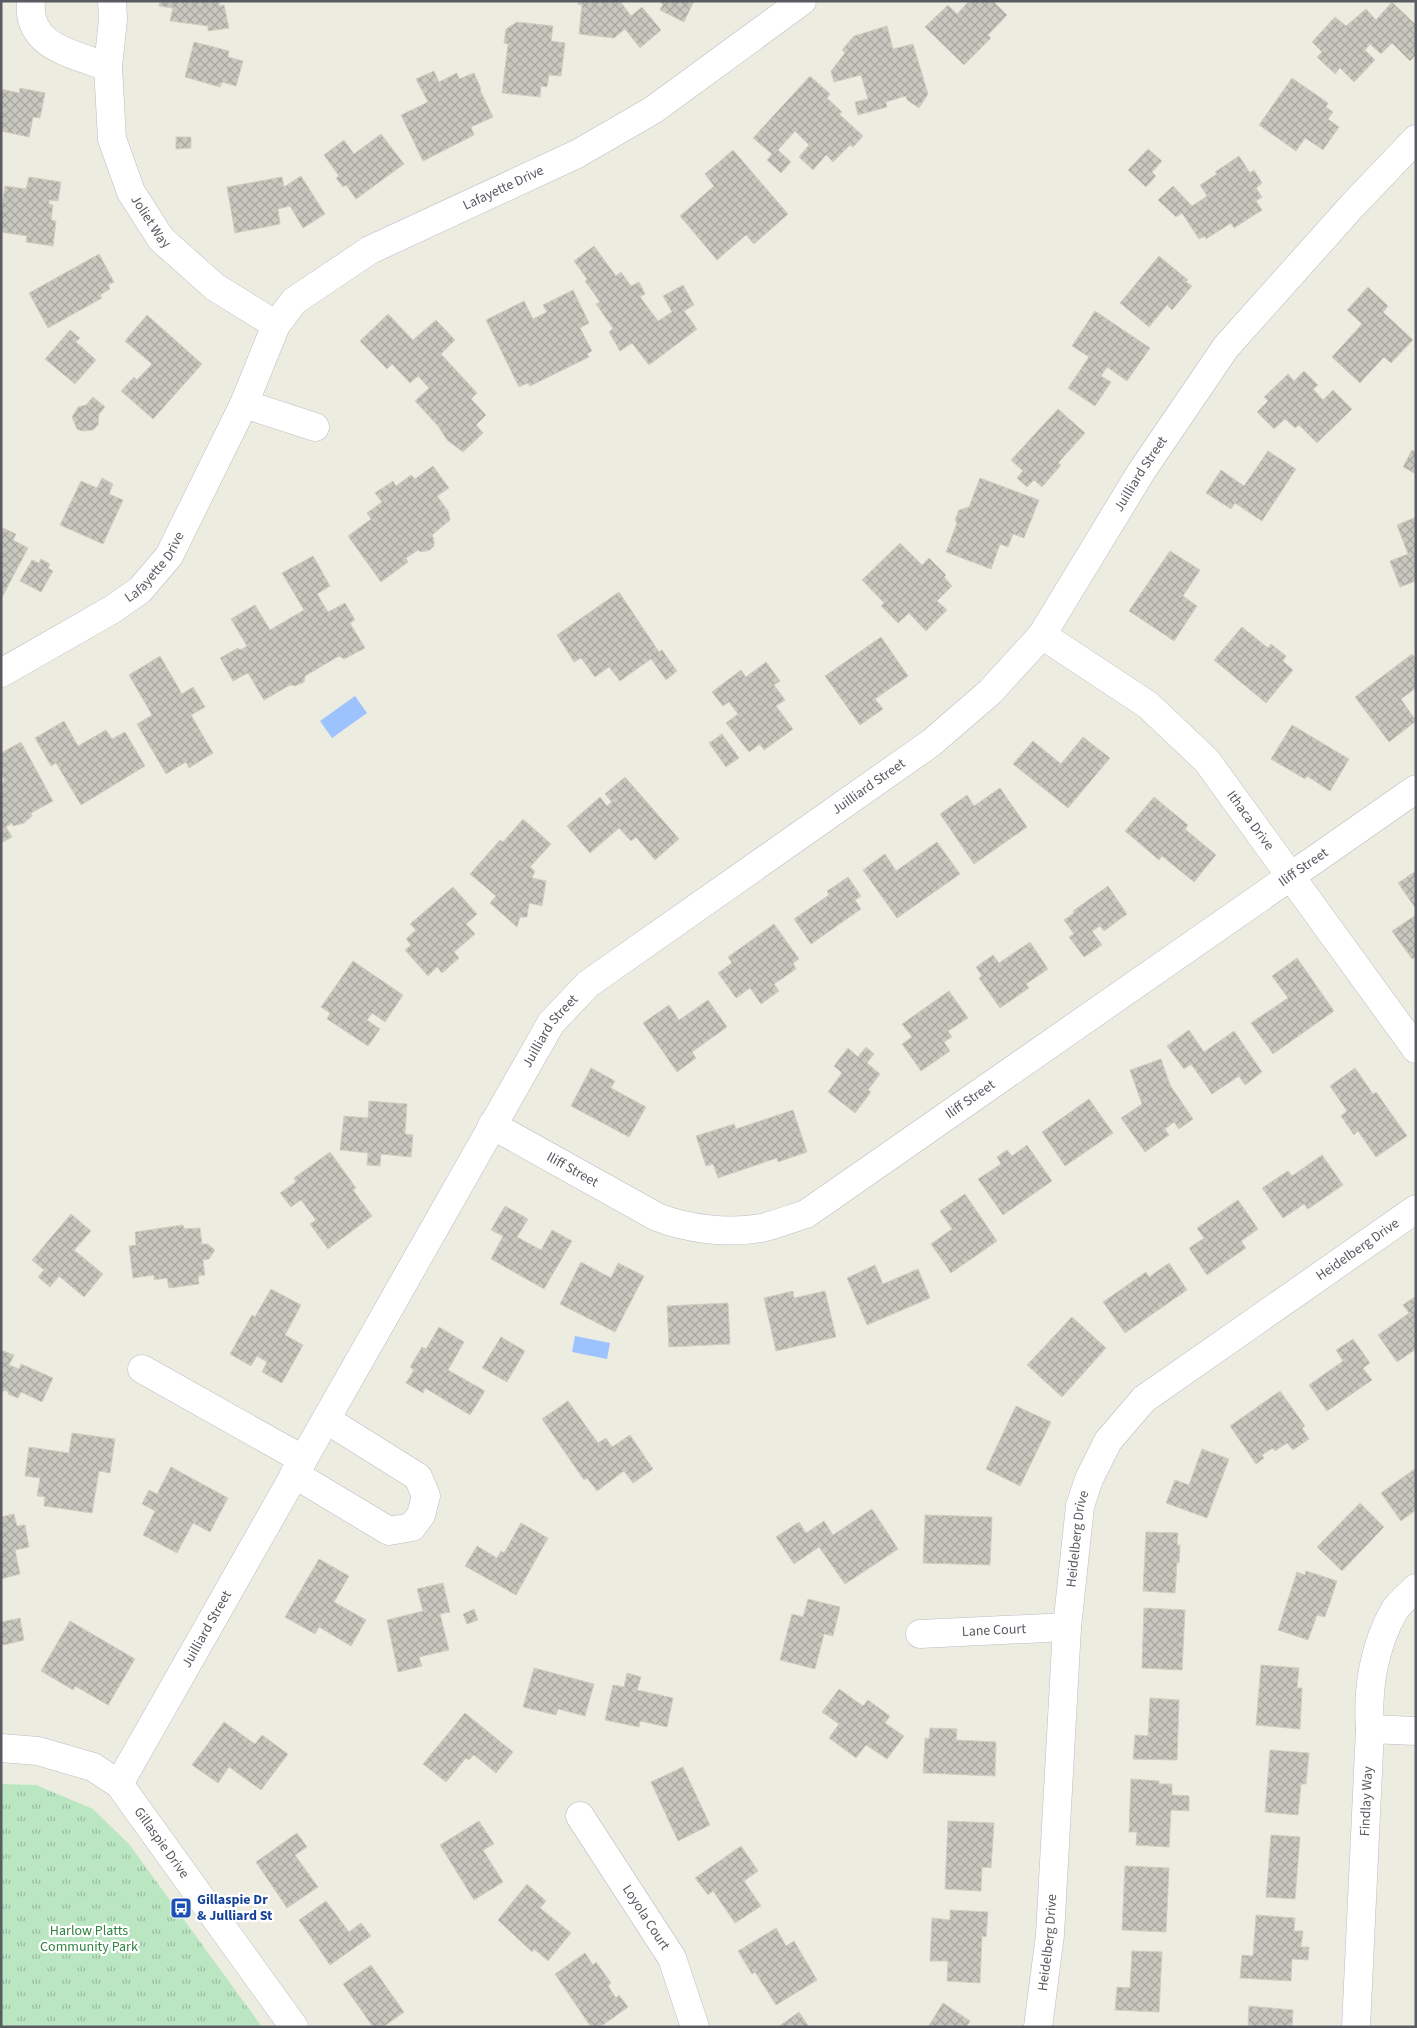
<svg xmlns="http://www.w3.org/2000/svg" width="1417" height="2028" font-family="'Source Sans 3',sans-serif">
  <defs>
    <pattern id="park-tufts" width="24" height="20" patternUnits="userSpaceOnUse" patternTransform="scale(1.25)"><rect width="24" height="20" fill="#bae6c2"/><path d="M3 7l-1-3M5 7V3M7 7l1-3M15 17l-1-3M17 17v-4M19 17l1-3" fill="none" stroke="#9abda1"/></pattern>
    <pattern id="building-cross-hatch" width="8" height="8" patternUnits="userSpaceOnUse" patternTransform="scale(1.25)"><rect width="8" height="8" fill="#c9c8bf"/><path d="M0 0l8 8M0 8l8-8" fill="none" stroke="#a6a59f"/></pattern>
  </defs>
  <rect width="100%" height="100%" fill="#edece0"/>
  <path fill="url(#park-tufts)" d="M1,1784L36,1785L93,1809L129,1844L262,2027H1Z"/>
  <g fill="#9dc3ff">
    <path d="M355,696L367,713L332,738L320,721Z"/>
    <path d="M575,1336L610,1343L607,1359L572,1352Z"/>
  </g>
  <g fill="url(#building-cross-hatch)" stroke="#d1cfbe">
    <path d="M160,1H220L219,6L224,5L229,28L208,31V26L170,21L173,8L159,6Z"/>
    <path d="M578,1H620L631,16L642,7L661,30L640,48L625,29L614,38L579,34L582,5L578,4Z"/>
    <path d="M658,1H694L684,22L660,10L663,4Z"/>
    <path d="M969,1H993L1007,15L988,35L991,38L964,65L925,27L948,5L957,14Z"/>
    <path d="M1392,2L1416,25V55L1410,61L1392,43L1381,54L1370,44L1365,50L1375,60L1354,82L1340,68L1335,74L1317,57L1322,52L1312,42L1335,17L1346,26L1366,9L1376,20Z"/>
    <path d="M517,22L553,26L551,41L565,43L561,76L549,75L547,87L541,86L540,97L502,93L508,44L504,43L506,29Z"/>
    <path d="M887,26L893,49L913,44L928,94L919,108L907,100L906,96L886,102L887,107L858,115L855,102L868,99L861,75L834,82L831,71L845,53L842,50L854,36Z"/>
    <path d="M194,42L229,51L228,57L243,61L236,86L222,82L220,87L185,77Z"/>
    <path d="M434,71L439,82L457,73L459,79L474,73L481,89L480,90L493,117L471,127L474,135L423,161L401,115L428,102L416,79Z"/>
    <path d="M810,76L830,94L827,98L842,112L839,114L863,136L853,147L850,145L833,162L826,155L813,170L799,157L809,145L795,131L778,150L791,162L781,173L767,160L772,154L753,138Z"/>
    <path d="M1292,78L1328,103L1326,107L1333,112L1328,119L1339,127L1323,150L1305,138L1296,151L1259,125Z"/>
    <path d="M20,88L45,93L40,118L33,117L29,137L1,131V89L19,93Z"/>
    <path d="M381,134L404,164L356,199L346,185L343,187L336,178L339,176L324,155L344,140L354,154Z"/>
    <path d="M176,137H191V148L176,149Z"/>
    <path d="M1148,149L1162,161L1152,172L1156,176L1146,187L1128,170Z"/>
    <path d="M733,150L788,214L754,244L746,235L717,260L680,216L714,186L705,174Z"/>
    <path d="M1239,156L1250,173L1254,170L1262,183L1256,188L1262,197L1256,201L1262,210L1234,228L1231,223L1206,239L1205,236L1199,239L1182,213L1176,217L1158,200L1173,186L1192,206L1207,196L1200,185L1217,174L1215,172Z"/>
    <path d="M301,176L325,214L303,228L290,206L278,209L280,224L235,233L227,187L282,177L284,187Z"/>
    <path d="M29,177L61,182L58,201L49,200V204L53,205L51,220L56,221L53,246L26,242L27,236L1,232V210L5,186L26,189Z"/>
    <path d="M594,246L616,276L621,272L631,286L639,282L645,294L640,297L658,321L672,312L663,296L683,285L694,305L684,311L697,329L649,365L632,343L620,351L609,332L613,328L596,304L600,302L585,281L587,279L574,261Z"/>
    <path d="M99,254L114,282L108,285L110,289L100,295L102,298L48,328L29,293Z"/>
    <path d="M1159,256L1188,280L1186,282L1192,286L1172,310L1167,305L1149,327L1120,303Z"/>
    <path d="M1368,287L1388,306L1383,312L1413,340L1391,363L1384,357L1360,383L1332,357L1362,324L1347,310Z"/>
    <path d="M573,290L589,323L580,328L592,351L587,354L589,357L530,386L528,383L519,387L486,320L524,301L533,319L547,312L543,305Z"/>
    <path d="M1095,311L1150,348L1127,381L1107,367L1101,376L1111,382L1095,406L1068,388L1089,357L1072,346Z"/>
    <path d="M388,314L413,340L436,320L455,340L441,354L477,393L471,399L486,415L476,425L483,433L463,452L447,440L438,426L415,401L429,388L418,376L410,383L392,364L387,369L360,341Z"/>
    <path d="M147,315L202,364L153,419L121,391L134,377L137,380L152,364L125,341Z"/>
    <path d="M70,330L80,338L76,342L96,360L75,384L45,359Z"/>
    <path d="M1304,371L1318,385L1313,389L1323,400L1333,390L1352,409L1317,443L1299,425L1295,428L1285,419L1274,429L1257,412L1268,401L1264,397L1288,374L1294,381Z"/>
    <path d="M93,397L105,407L99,414L98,425L93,430L82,431L77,429L72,417L78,407L86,405Z"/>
    <path d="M1058,409L1085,433L1058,463L1061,465L1042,487L1034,480L1027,487L1017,478L1023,471L1011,460Z"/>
    <path d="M1412,450L1416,452V474L1403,467Z"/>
    <path d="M1268,451L1296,469L1262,521L1235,503L1231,509L1206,493L1221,470L1244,486Z"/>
    <path d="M433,466L449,488L437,496L448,511L450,520L432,535L434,540V546L430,550L421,552L418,550L406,558L408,562L381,582L348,536L371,519L367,513L382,502L375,493L393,481L396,486L411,475L415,479Z"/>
    <path d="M102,478L113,484L109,494L123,500L103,544L60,525L81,481L97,488Z"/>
    <path d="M980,478L1039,500L1024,538L1013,534L1008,547L1000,544L991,569L946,552L957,523L955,520L959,510L969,507Z"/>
    <path d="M1416,517V581L1400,587L1390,561L1408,554L1397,525Z"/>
    <path d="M1,527L16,534L13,540L28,548L1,599Z"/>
    <path d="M900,543L922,565L929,558L946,575L944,577L952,586L937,601L947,610L926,631L909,613L898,623L881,606L884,603L862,580Z"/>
    <path d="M1170,551L1200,570L1183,596L1197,606L1174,641L1129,611Z"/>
    <path d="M313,556L330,586L317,594L328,612L345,603L355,620L350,623L365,648L344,659L339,656L305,676L304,682L295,686L290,685L264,700L248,673L233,681L220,658L238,648L240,650L247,646L231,619L255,605L270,630L304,610L282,573Z"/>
    <path d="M41,559L50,564L48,568L53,571L41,592L20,581L32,560L39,563Z"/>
    <path d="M619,592L659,652L662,650L677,671L666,680L651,659L620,681L609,667L595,677L581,658L574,662L557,635Z"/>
    <path d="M1242,627L1268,648L1271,644L1286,656L1283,661L1293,670L1266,703L1214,660Z"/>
    <path d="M881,637L908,676L875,699L883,709L860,725L825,676Z"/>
    <path d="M1412,654L1416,659V688L1401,699L1416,721L1389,742L1355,697Z"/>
    <path d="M160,656L182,694L193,687L205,707L191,715L213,753L189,768L186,762L166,774L137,724L152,715L129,675Z"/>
    <path d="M766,662L780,681L774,685L785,700L776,706L793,729L764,750L760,744L749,752L726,723L738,714L729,702L723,706L712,692L741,670L746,677Z"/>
    <path d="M64,721L78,746L106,730L112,739L125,732L145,766L81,805L56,763L51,766L35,738Z"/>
    <path d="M1292,725L1349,759L1330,791L1307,776L1305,779L1271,759Z"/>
    <path d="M722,734L739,758L726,767L709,743Z"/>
    <path d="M1083,737L1110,758L1068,808L1013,764L1033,741L1061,764Z"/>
    <path d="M21,742L53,801L31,813L32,816L24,823L13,826L12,823L6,827L12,837L1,843V783L5,781L1,774V753Z"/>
    <path d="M625,777L679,839L655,860L636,837L631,841L619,828L590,853L567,826L600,797L607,806L612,802L605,794Z"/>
    <path d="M1000,788L1027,827L974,864L940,814L967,795L974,806Z"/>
    <path d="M1154,797L1188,825L1185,829L1216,855L1194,882L1162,856L1159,860L1125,831Z"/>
    <path d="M523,819L551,844L530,867L535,871L532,878L546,881L542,906L529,903L527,917H520L517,927L490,903L496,896L470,874L500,840L503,842Z"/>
    <path d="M937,842L960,874L897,918L863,870L885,854L896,871Z"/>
    <path d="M1416,871V909L1398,883Z"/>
    <path d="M848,877L861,896L855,900L861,909L811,944L794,919L829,895L827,891Z"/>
    <path d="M1108,886L1127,914L1104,931L1100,926L1092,931L1102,945L1084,957L1069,937L1074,934L1064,920L1074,913L1073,911Z"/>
    <path d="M453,887L477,914L466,924L475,934L454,952L459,958L442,973L437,967L428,976L405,950L411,945L406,939L416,930L410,924Z"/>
    <path d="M1416,915V957L1412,959L1392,931Z"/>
    <path d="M774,924L799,959L793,963L796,969L774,984L779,991L761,1004L750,988L736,998L718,973L732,963L728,957Z"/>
    <path d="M1030,942L1048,969L1026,984L1029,988L1000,1008L979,978L982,976L976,967L993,955L999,963Z"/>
    <path d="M1297,958L1334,1011L1273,1054L1251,1023L1288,998L1272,976Z"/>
    <path d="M353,961L403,995L385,1022L372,1013L367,1020L380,1029L368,1046L327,1019L330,1013L321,1007Z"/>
    <path d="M949,991L968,1018L948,1031L952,1037L944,1042L950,1051L921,1071L902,1044L912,1037L902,1024Z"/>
    <path d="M708,1000L727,1027L692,1052L696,1058L677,1072L643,1023L669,1005L679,1020Z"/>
    <path d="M1189,1030L1204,1052L1234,1031L1262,1072L1245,1085L1239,1076L1212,1094L1191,1064L1184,1069L1167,1046Z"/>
    <path d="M866,1047L874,1054L867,1063L880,1074L868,1090L871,1092L855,1113L828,1092L842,1073L834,1066L848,1048L858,1057Z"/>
    <path d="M1161,1059L1170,1085L1193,1119L1179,1129L1174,1122L1165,1129L1169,1135L1145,1152L1121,1118L1142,1104L1130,1070Z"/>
    <path d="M591,1068L615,1081L611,1088L646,1107L629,1137L571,1106Z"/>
    <path d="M1355,1068L1373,1094L1376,1092L1407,1136L1376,1157L1358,1131L1354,1135L1341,1116L1347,1111L1330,1086Z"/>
    <path d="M1089,1099L1113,1133L1065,1166L1042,1132Z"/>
    <path d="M369,1101L407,1104L405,1134L413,1135L411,1157L381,1154L380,1166L367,1165L368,1153L340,1150L344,1116L368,1118Z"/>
    <path d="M793,1110L807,1152L778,1162L777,1158L718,1178L713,1164L706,1166L696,1136L734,1124L736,1129Z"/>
    <path d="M1027,1145L1052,1181L1003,1215L978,1179L1001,1164L997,1157L1007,1150L1012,1156Z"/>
    <path d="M330,1152L356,1188L353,1190L372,1216L328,1249L310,1224L316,1220L301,1200L291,1207L280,1193L296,1182L294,1178Z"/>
    <path d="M1322,1155L1343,1185L1308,1209L1304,1204L1283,1218L1262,1188L1288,1171L1292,1176Z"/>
    <path d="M965,1194L997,1241L951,1273L931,1244L952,1229L940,1211Z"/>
    <path d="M1238,1200L1258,1229L1241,1241L1246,1248L1207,1275L1189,1248L1204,1238L1197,1228Z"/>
    <path d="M505,1206L528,1219L517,1237L541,1250L552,1230L572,1241L544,1289L491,1259L503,1236L491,1230Z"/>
    <path d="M71,1214L91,1231L74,1250L103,1274L84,1297L59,1276L50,1287L38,1277L44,1270L32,1260Z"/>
    <path d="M183,1225L184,1229L200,1228L202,1244H208L215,1250L209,1259L203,1260L205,1275L198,1276L199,1284L169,1288L167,1278L154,1280V1275L133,1278L129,1246L136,1245L135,1232Z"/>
    <path d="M581,1262L611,1278L618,1263L644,1276L615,1332L560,1304Z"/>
    <path d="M1169,1263L1187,1290L1125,1333L1103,1302L1146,1272L1149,1277Z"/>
    <path d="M875,1265L883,1284L918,1269L930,1298L867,1325L847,1278Z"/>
    <path d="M271,1289L301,1305L285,1335L303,1345L282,1383L262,1372L267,1362L257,1356L251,1366L230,1354L252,1315L255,1317Z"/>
    <path d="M793,1291L794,1298L825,1291L836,1337L776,1351L764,1298Z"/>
    <path d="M1416,1296V1349L1397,1362L1378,1335L1409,1313L1403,1305Z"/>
    <path d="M728,1303L730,1344L669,1347L667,1306Z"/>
    <path d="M1072,1317L1106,1348L1062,1397L1027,1365Z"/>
    <path d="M439,1327L464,1342L448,1370L485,1391L470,1415L425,1388L423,1393L406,1383L414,1370L410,1367L422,1347L426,1349Z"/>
    <path d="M501,1337L525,1351L507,1382L482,1368Z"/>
    <path d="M1353,1339L1370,1363L1363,1368L1372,1380L1327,1411L1309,1385L1343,1361L1336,1350Z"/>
    <path d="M1,1350L14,1355L9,1365L19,1369L21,1364L53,1378L42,1402L21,1392L18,1398L8,1394L9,1392L4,1390L1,1395Z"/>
    <path d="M1280,1391L1305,1426L1302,1428L1309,1439L1293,1450L1287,1443L1275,1451L1273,1448L1262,1455L1264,1458L1256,1464L1230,1426Z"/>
    <path d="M568,1401L598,1443L606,1438L612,1447L630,1435L653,1469L633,1483L624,1471L597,1491L587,1478L584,1480L542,1419Z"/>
    <path d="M1016,1406L1051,1422L1020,1486L986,1469Z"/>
    <path d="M72,1433L115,1439L110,1473L99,1471L92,1513L44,1506L45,1497L37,1496L40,1478L25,1476L29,1447L69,1453Z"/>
    <path d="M1202,1449L1229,1459L1207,1518L1166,1503L1175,1480L1189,1485Z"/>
    <path d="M171,1467L228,1498L210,1532L193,1523L177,1553L143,1535L155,1511L142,1504L149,1490L157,1494Z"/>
    <path d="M1416,1468V1510L1401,1521L1381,1493Z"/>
    <path d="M1360,1503L1384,1527L1342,1571L1317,1547Z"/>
    <path d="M872,1509L898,1549L845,1584L819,1547L794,1564L776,1537L799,1522L806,1533L824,1521L833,1535Z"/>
    <path d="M14,1514L17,1526L25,1525L29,1547L15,1550L20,1574L1,1579V1517Z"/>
    <path d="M925,1515L992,1517L990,1565L923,1563Z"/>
    <path d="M521,1523L548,1538L516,1595L465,1566L477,1546L497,1558L501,1551L504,1553Z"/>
    <path d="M1146,1532L1178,1533L1177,1545H1180L1179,1563L1177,1562L1175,1593L1143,1591Z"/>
    <path d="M319,1559L349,1576L334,1602L366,1620L351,1646L319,1627L315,1634L285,1617Z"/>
    <path d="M1306,1571L1337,1581L1325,1617L1317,1615L1308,1640L1278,1630L1297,1572L1305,1575Z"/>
    <path d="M443,1583L450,1612L440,1614L449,1650L419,1657L422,1666L398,1672L387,1620L423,1611L417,1589Z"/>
    <path d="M808,1599L840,1607L833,1636L824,1634L815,1669L780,1660L792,1614L803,1617Z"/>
    <path d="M1144,1608L1185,1610L1182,1670L1142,1668Z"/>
    <path d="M474,1609L478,1620L467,1624L463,1614Z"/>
    <path d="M20,1618L24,1640L4,1645L1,1643V1622Z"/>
    <path d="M70,1621L135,1659L108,1705L75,1686L73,1690L41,1671Z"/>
    <path d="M1261,1665L1299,1668L1297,1688H1302L1300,1729L1256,1725Z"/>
    <path d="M534,1668L594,1684L585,1716L558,1709L556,1715L523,1707Z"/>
    <path d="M627,1673L641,1677L637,1690L673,1698L667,1727L640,1721L639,1727L605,1720L613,1685L624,1687Z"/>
    <path d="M839,1689L863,1706L868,1700L890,1716L885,1723L904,1736L887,1759L866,1745L856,1758L829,1738L839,1724L822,1712Z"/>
    <path d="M1150,1698L1179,1700L1177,1760L1133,1759L1135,1735L1148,1736Z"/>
    <path d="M465,1713L513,1752L496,1773L474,1755L469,1760L466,1758L446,1782L423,1764Z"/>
    <path d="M224,1722L255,1744L262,1735L288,1754L261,1790L229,1767L218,1783L192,1765Z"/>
    <path d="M930,1728L957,1729L956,1740L996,1742L995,1776L923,1773L925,1738L929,1739Z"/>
    <path d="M1270,1750L1309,1753L1306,1784H1301L1298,1815L1265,1812Z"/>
    <path d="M683,1767L710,1825L678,1841L651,1782Z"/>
    <path d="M1131,1779L1159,1781V1784H1172V1795L1189,1796V1811L1171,1810L1169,1847L1136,1845L1137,1832H1129Z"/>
    <path d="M479,1821L494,1844L483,1850L503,1882L474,1900L440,1845Z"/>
    <path d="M948,1821L994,1823L991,1868L982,1867L981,1891L945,1889Z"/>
    <path d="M297,1833L307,1847L295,1855L318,1887L287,1908L256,1862Z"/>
    <path d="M1271,1835L1300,1837L1295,1899L1266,1897Z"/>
    <path d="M741,1846L758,1871L744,1881L761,1906L735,1923L713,1891L708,1895L695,1878Z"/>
    <path d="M1125,1866L1169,1868L1166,1932L1122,1930Z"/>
    <path d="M527,1884L546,1901L540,1908L571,1933L548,1961L534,1949L532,1952L498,1920Z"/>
    <path d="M326,1901L349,1932L361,1923L371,1936L330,1965L299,1920Z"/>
    <path d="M950,1910L988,1912L986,1937L982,1936L980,1983L947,1981L948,1961H930L932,1918L950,1920Z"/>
    <path d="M1256,1915L1295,1918L1294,1931H1303L1301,1947H1309L1308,1960L1292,1959L1291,1981L1240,1978L1242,1955L1253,1956Z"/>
    <path d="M776,1928L786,1946L794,1941L817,1980L776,2005L755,1972L752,1974L738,1951Z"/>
    <path d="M1132,1951L1162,1952L1159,2012L1115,2010L1117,1987L1130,1988Z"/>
    <path d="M585,1953L593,1965L596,1962L611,1983L608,1986L616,1998L619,1995L628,2007L600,2027H591L555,1974Z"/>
    <path d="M371,1965L404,2012L383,2027H373L343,1984Z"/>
    <path d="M943,2003L970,2021L966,2027H928Z"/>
    <path d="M1249,2006L1293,2010L1292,2027H1248Z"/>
    <path d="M799,2012L809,2027H778Z"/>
  </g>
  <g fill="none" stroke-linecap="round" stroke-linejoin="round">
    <g stroke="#bbbcc3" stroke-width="29">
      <g id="minor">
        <path d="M31,1C26,48 75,54 108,67L113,19L112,1"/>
        <path id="s1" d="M108,67L112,139L131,192L161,239L215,287L276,325"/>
        <path d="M244,404L315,427"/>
        <path id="s2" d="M1042,635L1148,705L1207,761L1416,1049"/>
        <path id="s3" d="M1,673L113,609L140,590L169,556L244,404L276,325L294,301L370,250L577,154L653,110L802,1"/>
        <path id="s4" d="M492,1125L657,1217C688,1229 728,1234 761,1228C776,1225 792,1218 806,1214L1416,789"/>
        <path d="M142,1369L302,1459"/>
        <path d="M294,1474L389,1531L412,1527L421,1515L426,1496L418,1477L327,1420"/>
        <path id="s5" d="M920,1634L1067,1627"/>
        <path d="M1370,1729L1416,1731"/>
        <path id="s6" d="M1,1748L38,1751L93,1767L119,1784L294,2027"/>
        <path id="s7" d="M119,1784L551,1023L588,984L931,743L990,692L1042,635L1141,472L1226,347L1352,206L1416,139"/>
        <path id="s8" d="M580,1816L672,1958L695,2027"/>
        <path id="s9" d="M1038,2027L1050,1935L1067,1627L1080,1506L1089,1479L1108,1441L1144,1399L1416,1209"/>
        <path id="s10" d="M1356,2027L1370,1729C1367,1689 1374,1646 1394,1611C1399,1603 1409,1595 1416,1588"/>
      </g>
    </g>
    <use href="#minor" stroke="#fff" stroke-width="28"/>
  </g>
  <defs>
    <g id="bus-square" transform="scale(1.125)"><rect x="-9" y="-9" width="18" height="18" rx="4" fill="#1a4fb4" stroke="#fff"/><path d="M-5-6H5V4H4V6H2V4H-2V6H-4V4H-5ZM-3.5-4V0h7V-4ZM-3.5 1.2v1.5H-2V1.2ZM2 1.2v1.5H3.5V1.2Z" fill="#fff"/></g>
  </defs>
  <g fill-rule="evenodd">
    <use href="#bus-square" x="181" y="1908"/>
  </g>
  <g text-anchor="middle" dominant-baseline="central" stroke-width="4.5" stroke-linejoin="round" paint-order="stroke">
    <g font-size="14" fill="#595b62" stroke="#fff">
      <text stroke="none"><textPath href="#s3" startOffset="730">Lafayette Drive</textPath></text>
      <text stroke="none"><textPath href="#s1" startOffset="164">Joliet Way</textPath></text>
      <text stroke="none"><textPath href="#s7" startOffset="1692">Juilliard Street</textPath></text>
      <text stroke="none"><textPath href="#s3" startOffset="189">Lafayette Drive</textPath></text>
      <text stroke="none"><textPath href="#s7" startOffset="1272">Juilliard Street</textPath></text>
      <text stroke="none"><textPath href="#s2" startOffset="282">Ithaca Drive</textPath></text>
      <text stroke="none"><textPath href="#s4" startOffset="948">Iliff Street</textPath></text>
      <text stroke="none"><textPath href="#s7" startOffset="868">Juilliard Street</textPath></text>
      <text stroke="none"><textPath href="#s4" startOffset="542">Iliff Street</textPath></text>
      <text stroke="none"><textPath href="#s4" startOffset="92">Iliff Street</textPath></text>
      <text stroke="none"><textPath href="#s9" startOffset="910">Heidelberg Drive</textPath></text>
      <text stroke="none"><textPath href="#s9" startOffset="490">Heidelberg Drive</textPath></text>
      <text stroke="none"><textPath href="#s7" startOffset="178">Juilliard Street</textPath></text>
      <text stroke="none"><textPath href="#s5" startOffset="74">Lane Court</textPath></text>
      <text stroke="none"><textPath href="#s10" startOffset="226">Findlay Way</textPath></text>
      <text stroke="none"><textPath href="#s6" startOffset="198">Gillaspie Drive</textPath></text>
      <text stroke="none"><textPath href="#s8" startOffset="121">Loyola Court</textPath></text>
      <text stroke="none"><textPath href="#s9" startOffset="85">Heidelberg Drive</textPath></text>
    </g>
    <g font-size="14" font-weight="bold" fill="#164399" stroke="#fff" text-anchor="start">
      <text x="197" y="1900">Gillaspie Dr<tspan x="197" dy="16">&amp; Julliard St</tspan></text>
    </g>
    <g font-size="14" fill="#308242" stroke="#fff">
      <text x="89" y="1931">Harlow Platts<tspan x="89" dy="16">Community Park</tspan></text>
    </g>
  </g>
  <rect width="1417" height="2028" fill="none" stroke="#595b62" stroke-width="5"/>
</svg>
